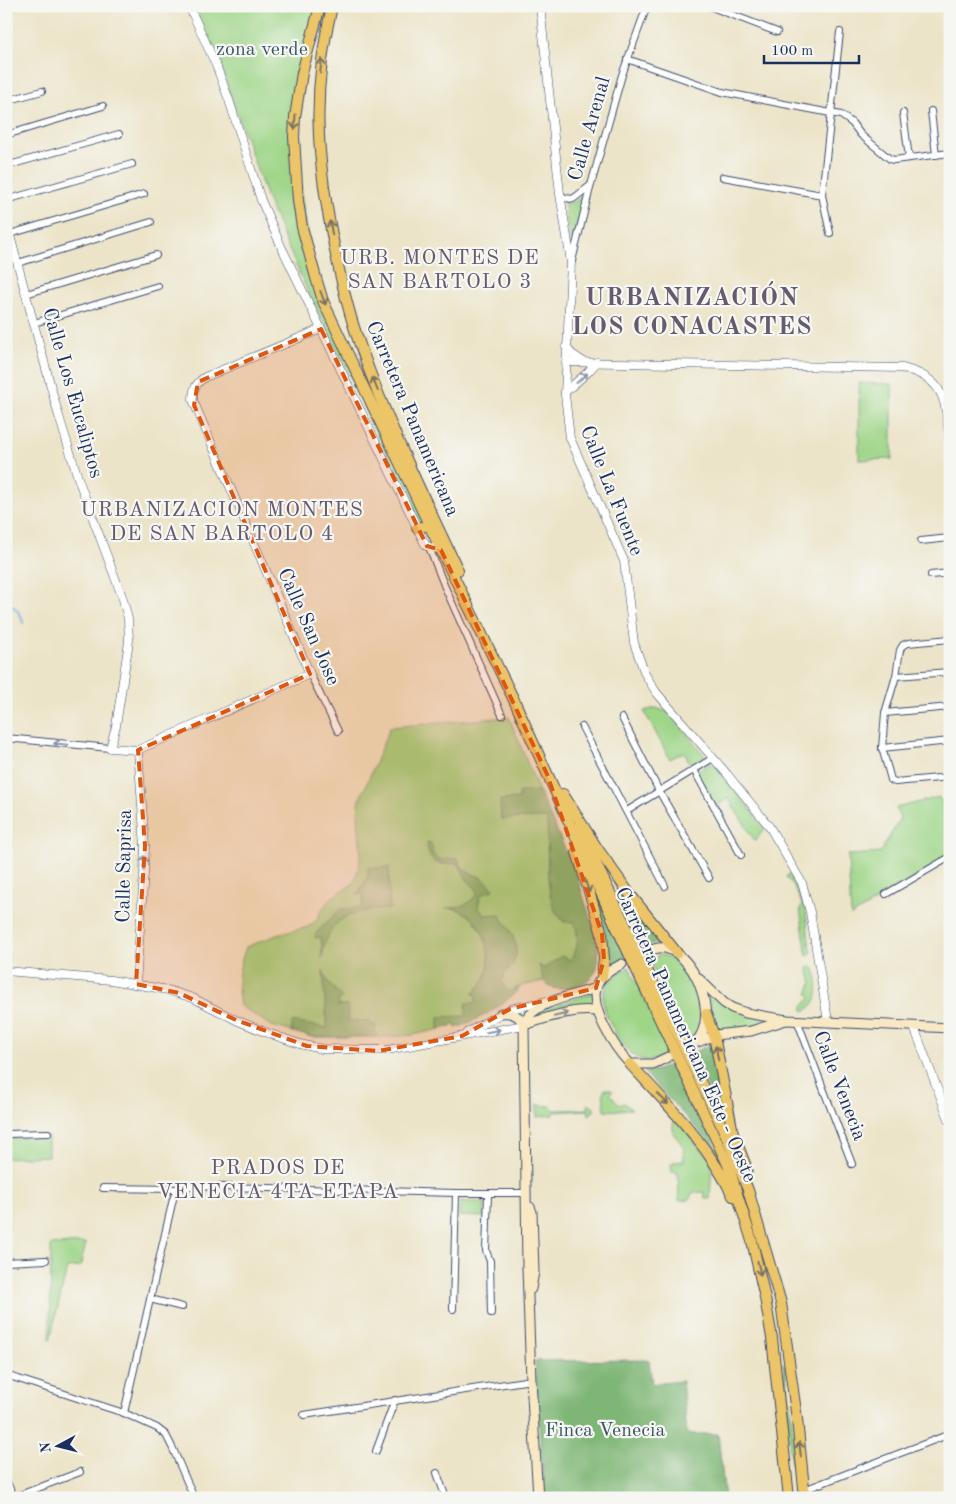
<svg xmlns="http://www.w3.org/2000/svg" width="956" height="1504" font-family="'Old Standard TT',serif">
  <rect width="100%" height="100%" fill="#f6f6f2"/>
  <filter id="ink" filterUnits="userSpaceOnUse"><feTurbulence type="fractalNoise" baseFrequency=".02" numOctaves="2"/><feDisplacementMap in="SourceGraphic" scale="10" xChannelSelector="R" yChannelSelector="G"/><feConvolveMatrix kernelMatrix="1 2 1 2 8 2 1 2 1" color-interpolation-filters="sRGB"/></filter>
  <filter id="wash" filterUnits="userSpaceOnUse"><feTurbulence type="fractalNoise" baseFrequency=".0096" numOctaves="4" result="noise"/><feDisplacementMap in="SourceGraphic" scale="20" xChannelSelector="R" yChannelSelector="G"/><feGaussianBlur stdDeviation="1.12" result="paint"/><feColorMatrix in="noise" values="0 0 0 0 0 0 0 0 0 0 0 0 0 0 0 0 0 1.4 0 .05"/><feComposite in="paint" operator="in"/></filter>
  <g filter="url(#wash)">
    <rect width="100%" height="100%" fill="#ece4c8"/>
    <g fill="#9ed587" stroke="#5c8272">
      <path d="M193,6H320L302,71L294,156L316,278L429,525L422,528L376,432L357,389L308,292L283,236L268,201L217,56L213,46L210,45Z"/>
      <path d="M582,197L584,199L574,236L570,241L564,201L572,203Z"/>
      <path d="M859,383L892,384V459L859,460Z"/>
      <path d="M656,708L670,713L708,760L693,769L684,752L670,759L644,711Z"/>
      <path d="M509,717L577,887L589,947L551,984L544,981L521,986L514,994L477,1014L445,1028L413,1035L386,1037H312L272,1026L240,1006C236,982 238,970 246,947L277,935L308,927L316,921L322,909L331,898L354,883C356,876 359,868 360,860C363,835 351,811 365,788L390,727Z"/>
      <path d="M711,763L717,767L765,828L755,841L728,798L715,807L696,772Z"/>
      <path d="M939,797L950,815V828L947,830L950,835V857L851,916L848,855L880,853L900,819L896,808Z"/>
      <path d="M789,874H792C800,888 805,905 807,921C808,932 808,942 812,952L807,956L800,909L802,904L794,887L786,877Z"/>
      <path d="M661,955C686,959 705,997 703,1020C702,1030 694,1037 689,1044L649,959Z"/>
      <path d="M810,966L815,969C818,985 822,1003 804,1011L802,1007L812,997L808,994L812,983L808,969Z"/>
      <path d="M629,967L670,1053C662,1056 653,1062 644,1060C626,1058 600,1012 603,995C606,981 618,974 629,967Z"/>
      <path d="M707,991L761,1018L762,1021L761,1025L751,1027L717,1029Z"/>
      <path d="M593,993L595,1006H587L536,1018L534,1016L542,1010Z"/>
      <path d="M605,1089H609L613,1091L610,1094L620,1105L624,1103L632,1109L605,1111L603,1093Z"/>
      <path d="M537,1105L550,1106L554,1110L588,1109V1105H590L594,1107V1111L589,1115L588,1110L555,1112L553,1115L537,1117Z"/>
      <path d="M677,1121L712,1163L710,1199L705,1198L704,1192L692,1193L689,1200L679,1201L678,1173L672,1172L671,1165L673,1162L684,1161L683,1146L673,1133V1123Z"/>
      <path d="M48,1137V1156L6,1158V1138Z"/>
      <path d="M460,1202H485L484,1217L459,1216Z"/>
      <path d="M86,1243L80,1267L67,1268L50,1340L51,1245Z"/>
      <path d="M783,1363L785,1365L799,1483L798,1485L791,1461Z"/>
    </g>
    <g fill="#7eb674" stroke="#4c7269">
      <path d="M519,792H539L567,853L571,858L595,933C597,945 601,962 595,972C589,984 560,994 549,986C542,981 542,973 539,965L544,968L562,956L571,960C579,948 579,935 574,922H564C561,918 557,914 555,910C545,890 548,842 547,818L501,819L500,800L519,799Z"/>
      <path d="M427,842L431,843L433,855C445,864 446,857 458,859L462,868C475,877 484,875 494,890L486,892L480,896L478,907L484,915L499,914C510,929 523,947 512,965C507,971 503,974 502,982L506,989L510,991L521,986C505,1006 480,1019 456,1028L455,1025L439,1029V1017L466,1016V1003H476V994H472C479,988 485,980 487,972C494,946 477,907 446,908C459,908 469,905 477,894L476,889L467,880L459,864L456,863C436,866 428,863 427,842Z"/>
      <path d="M605,863L627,898L665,944H651L644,949Z"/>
      <path d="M584,866L627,956L607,969C611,933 595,900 584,866Z"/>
      <path d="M389,867L390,909C352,911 328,915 322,958L321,937L315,938L316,933L340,909L363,907V894H357L368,877V868Z"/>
      <path d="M323,970L327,981L342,998L338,999V1006L348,1005V1021H370V1025H375L376,1037H312L292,1032V1022L327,1028Z"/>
      <path d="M713,1043L735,1147L692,1053Z"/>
      <path d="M675,1062L725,1165L700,1132L645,1073L644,1071L658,1070Z"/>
      <path d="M649,1360L652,1384L682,1381L687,1434H718L725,1498H544L535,1361Z"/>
    </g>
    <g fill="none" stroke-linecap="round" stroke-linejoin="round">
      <path stroke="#63a8d9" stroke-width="2" d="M6,601C16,609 20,611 23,623"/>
    </g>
  </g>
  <g filter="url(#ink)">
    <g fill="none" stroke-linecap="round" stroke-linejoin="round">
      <g stroke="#3a4a6e" stroke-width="8">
        <g id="minor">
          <path d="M709,6L777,32"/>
          <path d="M627,59L722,92L841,115L852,123L861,135L890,159L894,160L950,153"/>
          <path d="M6,101L42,91"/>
          <path d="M931,111L936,155"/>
          <path d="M903,113L909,158"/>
          <path d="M6,135L103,106"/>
          <path d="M6,166L119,134"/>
          <path d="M723,177L822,195"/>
          <path d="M560,194L565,198L573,199L590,186"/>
          <path d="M6,200L132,164"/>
          <path d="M830,233L822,195L840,32"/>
          <path d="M10,234L144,194"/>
          <path d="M572,261L589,192L622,75L647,6"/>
          <path d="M18,263L151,222"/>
          <path d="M26,294L156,255"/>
          <path d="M34,323L158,286"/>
          <path d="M921,541L950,538"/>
          <path d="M429,547L444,585L502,715"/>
          <path d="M931,575L950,573"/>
          <path d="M950,639L908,643L903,645L900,650L896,676L885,713L882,748L890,776L891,780L895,782L950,777"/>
          <path d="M310,674L338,731"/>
          <path d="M896,676L950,672"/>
          <path d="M885,713L950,707"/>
          <path d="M622,718L659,791L709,878"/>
          <path d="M582,727L665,886"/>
          <path d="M6,738L110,748"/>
          <path d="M882,748L950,741"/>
          <path d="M694,770L741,855"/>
          <path d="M627,811L713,758"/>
          <path d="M886,894L950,857"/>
          <path d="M797,1020L852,1164"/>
          <path d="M6,1134L48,1133"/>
          <path d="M103,1188L177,1189"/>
          <path d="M488,1194L486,1251L490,1261L491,1313"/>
          <path d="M6,1262L46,1260"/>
          <path d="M150,1299L182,1307"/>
          <path d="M453,1309L456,1193"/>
          <path d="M6,1375L124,1413L157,1428L166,1435L173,1449L194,1498"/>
          <path d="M124,1413L173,1199L177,1189L187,1186L456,1193H525"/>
          <path d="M304,1415L531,1380"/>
          <path d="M376,1451L395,1400"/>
          <path d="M437,1473L446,1498"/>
          <path d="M6,1480L14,1498"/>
          <path d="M804,1490L950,1434"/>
          <path d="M12,1498L80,1472"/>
        </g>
      </g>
      <g stroke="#3a4a6e" stroke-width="9">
        <g id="tertiary">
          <path d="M189,6L216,65L229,100L261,200L281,246L423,540L426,546L441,550"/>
          <path d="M540,6L560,194L571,262L565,395L570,438L624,561L634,643L645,674L656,692L727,774L769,826L802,883L810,912L828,1021"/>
          <path d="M6,221L58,413L79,481L123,599L128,619L129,641L116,726L110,748L138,750L310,674L193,400C193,389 196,383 205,377L321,329"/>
          <path d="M566,347L572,354L584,362"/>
          <path d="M566,362L902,368C949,379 945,405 950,445"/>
          <path d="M565,392L588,372L597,362"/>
          <path d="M6,971L111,980L168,990L193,998L236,1020L265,1032L300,1044L322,1049L387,1050L524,1025"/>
          <path d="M136,984L144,873L145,846L138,750"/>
          <path d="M914,1027L950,1122"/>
          <path d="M468,1032L491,1019L510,1009L547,1001"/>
        </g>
      </g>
      <g stroke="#3a4a6e" stroke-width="11">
        <g id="secondary">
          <path d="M650,950C655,949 660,947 665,948C698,955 723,1028 690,1046"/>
          <path d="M622,964C613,969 603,974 598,983C586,1005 615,1048 630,1064H653L668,1057"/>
          <path d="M697,977L724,1003L732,1008L746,1013L787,1020L950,1028"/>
          <path d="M501,1013C510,1012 520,1015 524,1025"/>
          <path d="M524,1025C544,1019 578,1006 598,1012"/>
          <path d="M698,1042L715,1035L751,1031L786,1020"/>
          <path d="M530,1207L532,1212L534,1272L531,1289"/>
          <path d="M538,1498L531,1380L527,1268L524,1025C530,1002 576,995 596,988"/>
        </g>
      </g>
      <g stroke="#3a4a6e" stroke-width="12">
        <g id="trunk">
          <path d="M320,6L302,73L295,117L294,137L298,201L302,227L316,278L323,301L347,352L441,550L514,700L616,926L728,1165L752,1241L765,1298L772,1338L789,1498"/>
          <path d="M332,6C312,89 316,152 332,235C339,272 347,309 360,345C387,422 423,496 458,570"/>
          <path d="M417,528L429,525"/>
          <path d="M563,794L597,848L629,893L677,953"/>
          <path d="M579,828L725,1133L748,1190L781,1303L797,1419L805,1498"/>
          <path d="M577,852L602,934L604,959L602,977"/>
          <path d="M706,1014L714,1036L733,1133L747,1169"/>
          <path d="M630,1064C668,1105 708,1144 733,1196"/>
        </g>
      </g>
      <use href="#minor" stroke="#fff" stroke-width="6"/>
      <use href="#tertiary" stroke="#fff" stroke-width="8"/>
      <use href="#secondary" stroke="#f8e8c3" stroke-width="9"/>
      <use href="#trunk" stroke="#edc569" stroke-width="10"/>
    </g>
    <defs><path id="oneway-shaft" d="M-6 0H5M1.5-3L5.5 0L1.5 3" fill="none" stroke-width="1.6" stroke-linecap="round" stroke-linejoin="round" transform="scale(1.25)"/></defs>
    <g stroke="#797263">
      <use href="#oneway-shaft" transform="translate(321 66) rotate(-83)"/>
      <use href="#oneway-shaft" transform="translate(295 122) rotate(94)"/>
      <use href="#oneway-shaft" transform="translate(331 228) rotate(-100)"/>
      <use href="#oneway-shaft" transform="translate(323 298) rotate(69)"/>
      <use href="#oneway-shaft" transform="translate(375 384) rotate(-111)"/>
      <use href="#oneway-shaft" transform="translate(587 886) rotate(73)"/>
      <use href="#oneway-shaft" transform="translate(717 1053) rotate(-100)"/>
      <use href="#oneway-shaft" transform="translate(663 1099) rotate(46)"/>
      <use href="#oneway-shaft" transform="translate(759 1268) rotate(78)"/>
      <use href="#oneway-shaft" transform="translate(800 1449) rotate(-96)"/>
    </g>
    <g stroke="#8d97ae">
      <use href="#oneway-shaft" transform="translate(582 378) rotate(-41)"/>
      <use href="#oneway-shaft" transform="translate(61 744) rotate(-175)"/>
      <use href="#oneway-shaft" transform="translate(144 863) rotate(-90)"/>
      <use href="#oneway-shaft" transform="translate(493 1031) rotate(-11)"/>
    </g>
    <use stroke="#8a8c90" href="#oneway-shaft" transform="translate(561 1015) rotate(-14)"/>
  </g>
  <path fill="#de5710" fill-opacity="0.2" stroke="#de5710" stroke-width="4" stroke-dasharray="10 6" stroke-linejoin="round" d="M321,329L427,546L441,550L547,774L602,934L604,959L596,988L510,1009L462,1036L378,1051L307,1046L236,1020L179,993L136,984L145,846L138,750L310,674L194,405L198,382Z"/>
  <g text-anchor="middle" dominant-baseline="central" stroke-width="4.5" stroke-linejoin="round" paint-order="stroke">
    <g font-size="20" fill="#3c5868" stroke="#f6f6f2">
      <text x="262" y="50">zona verde</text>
      <text x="605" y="1431">Finca Venecia</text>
    </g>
    <g font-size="20" fill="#1b2f5e" stroke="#f6f6f2">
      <text transform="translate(590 129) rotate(-74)">Calle Arenal</text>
      <text transform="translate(72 393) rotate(74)">Calle Los Eucaliptos</text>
      <text transform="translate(412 419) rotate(67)">Carretera Panamericana</text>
      <text transform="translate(611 491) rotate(68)">Calle La Fuente</text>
      <text transform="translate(308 627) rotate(66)">Calle San Jose</text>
      <text transform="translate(125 866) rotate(-89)">Calle Saprisa</text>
      <text transform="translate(685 1035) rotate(66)">Carretera Panamericana Este - Oeste</text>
      <text transform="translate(839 1086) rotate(69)">Calle Venecia</text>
    </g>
    <g font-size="21" letter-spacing="1" fill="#675a6f" stroke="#f6f6f2">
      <text x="440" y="258">URB. MONTES DE<tspan x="440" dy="24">SAN BARTOLO 3</tspan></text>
      <text x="222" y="510">URBANIZACION MONTES<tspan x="222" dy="24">DE SAN BARTOLO 4</tspan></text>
      <text x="278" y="1168">PRADOS DE<tspan x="278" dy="24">VENECIA 4TA ETAPA</tspan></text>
    </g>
    <g font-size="25" font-weight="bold" letter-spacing="1" fill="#675a6f" stroke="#f6f6f2">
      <text x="692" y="298">URBANIZACIÓN<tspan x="692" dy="29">LOS CONACASTES</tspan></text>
    </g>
  </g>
  <rect width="956" height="1504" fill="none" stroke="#f6f6f2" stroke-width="25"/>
  <g transform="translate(58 1446) rotate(263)" stroke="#f6f6f2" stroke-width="4" paint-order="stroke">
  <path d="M0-4L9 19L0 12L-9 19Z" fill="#1b2f5e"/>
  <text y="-8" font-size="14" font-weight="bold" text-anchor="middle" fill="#1b2f5e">N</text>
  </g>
  <path d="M764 55v8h95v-8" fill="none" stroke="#1b2f5e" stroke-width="2.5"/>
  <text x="771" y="55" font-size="15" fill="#1b2f5e" stroke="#f6f6f2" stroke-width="4" paint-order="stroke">100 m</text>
</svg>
